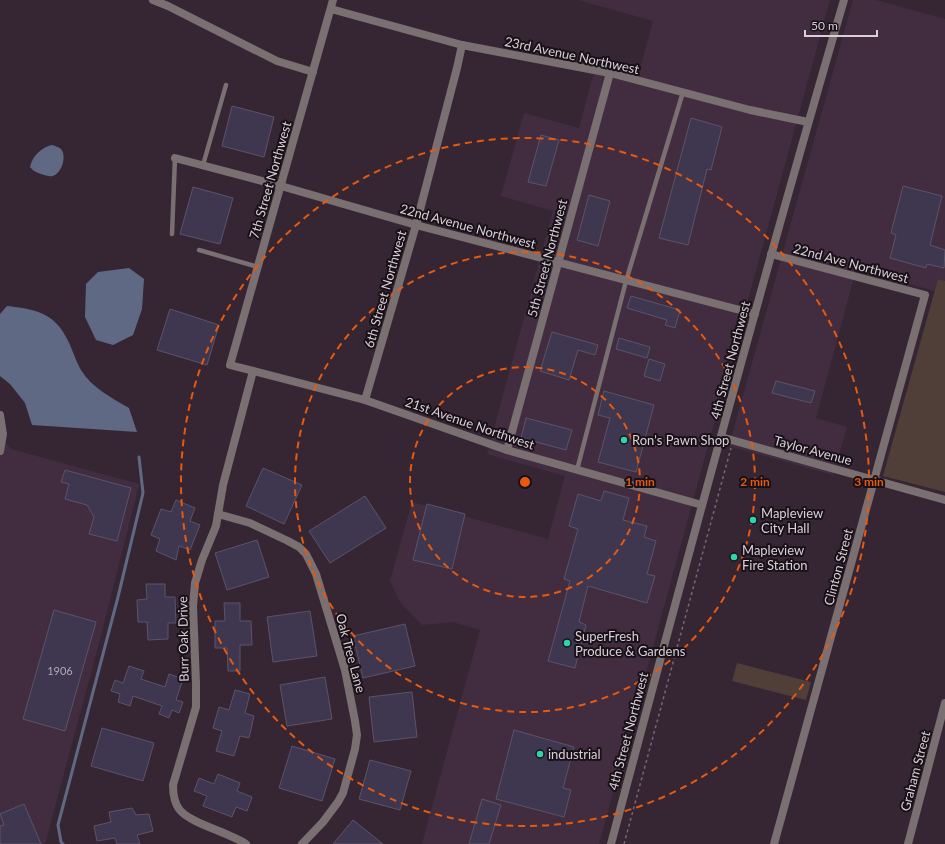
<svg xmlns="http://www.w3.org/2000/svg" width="945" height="844" font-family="Lato,sans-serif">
  <rect width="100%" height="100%" fill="#362634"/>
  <g fill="#422d40">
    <path d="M578,0H830L599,844H422L480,630L453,622L422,625L400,602L390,581L412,502L548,539L565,476L487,454L553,211L501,196L524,113L579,128L594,72L636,84L653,21Z"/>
    <path d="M853,0H876L945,19V281L938,279L935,291L856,270L816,418L847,427L833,475L729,446Z"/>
    <path d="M0,437L11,449L139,484L102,632L45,844H0Z"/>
  </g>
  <g fill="#503e39">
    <path d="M938,279L945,281V492L883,476Z"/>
    <path d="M737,663L811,682L806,700L732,681Z"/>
  </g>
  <g fill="#5f6983">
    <path d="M52,145C55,146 59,147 61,149C67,156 62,173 53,176C49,177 45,175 41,174C36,172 33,171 30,167C32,156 42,147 52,145Z"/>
    <path d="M129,268L144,279L142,309L133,335L113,345L96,340L85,317L86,284L98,272Z"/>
    <path d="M7,306C33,309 53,312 66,337C72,347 75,360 81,370C92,388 112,398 129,408L137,432L32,425L25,403L10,384L0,376V314Z"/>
  </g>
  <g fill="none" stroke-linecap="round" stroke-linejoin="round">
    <path stroke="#5f6983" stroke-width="3" d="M63,844L61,842L58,825L118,597L143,493L139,457"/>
  </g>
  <g fill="#3e374f" stroke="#5a5469">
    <path d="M232,106L274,117L264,157L222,146Z"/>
    <path d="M691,118L722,127L711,170L707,169L688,245L659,238Z"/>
    <path d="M541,135L559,140L546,186L528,182Z"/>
    <path d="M903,186L942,196L930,245L945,250L944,268L927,264L926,268L890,258L896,235L891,233Z"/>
    <path d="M193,187L233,198L220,244L180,234Z"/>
    <path d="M589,195L610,201L598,246L577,240Z"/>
    <path d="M631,296L680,310L675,328L665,325L667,320L627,308Z"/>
    <path d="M170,309L219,325L207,365L157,350Z"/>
    <path d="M552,332L598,345L595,355L578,350L569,380L540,371Z"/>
    <path d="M619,338L650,347L647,358L616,349Z"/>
    <path d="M649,359L665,364L660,381L644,376Z"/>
    <path d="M776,381L815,391L811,403L772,393Z"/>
    <path d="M604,391L654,405L636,472L598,462L610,418L598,415Z"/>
    <path d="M526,418L572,430L566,450L521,438Z"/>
    <path d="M263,468L302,485L284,524L246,506Z"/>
    <path d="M65,470L131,488L117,541L89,534L94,517L87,505L65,499L69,484L61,482Z"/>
    <path d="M604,491L629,498L623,520L647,526L644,537L656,541L647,574L655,576L647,603L588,586L579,622L586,625L575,668L548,661L570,581L564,579L578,529L569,526L578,494L601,501Z"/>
    <path d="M365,496L386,528L330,563L309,531Z"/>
    <path d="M176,500L195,508L190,521L200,525L190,550L179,546L176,560L156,551L160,539L151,535L161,509L171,512Z"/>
    <path d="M427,504L465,514L452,569L413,560Z"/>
    <path d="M257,540L269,577L227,590L215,553Z"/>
    <path d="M146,584H165V597H175L176,623H168V639L148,640L147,622H138L137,600L147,599Z"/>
    <path d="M224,603H240V621H251L252,645H240V671H228L227,648H215V621H225Z"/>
    <path d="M54,610L96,622L65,731L23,719Z"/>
    <path d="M310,611L317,656L273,662L267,617Z"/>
    <path d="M405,624L415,666L363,678L353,636Z"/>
    <path d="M129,666L144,671L141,679L165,687L169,674L183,679L176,700L183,702L179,713L172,710L169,718L159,714L162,706L133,696L130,706L118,702L120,694L111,691L115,680L123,683Z"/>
    <path d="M325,677L332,719L287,726L280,685Z"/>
    <path d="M235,690L250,694L245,713L254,716L249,738L240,736L234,756L216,751L222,731L213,728L219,707L229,710Z"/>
    <path d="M412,692L417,737L374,742L369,697Z"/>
    <path d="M102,728L154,743L143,781L91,766Z"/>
    <path d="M514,730L574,747L563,788L571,790L564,817L496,799Z"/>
    <path d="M292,746L335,759L322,801L279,788Z"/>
    <path d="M370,760L411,771L400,810L359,799Z"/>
    <path d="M218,774L240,783L237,791L252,797L247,811L236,807L232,817L203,806L207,796L194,791L199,778L214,784Z"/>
    <path d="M482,799L501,805L489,844H469Z"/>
    <path d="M24,804L41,844H0V826L4,825L0,814Z"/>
    <path d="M132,808L136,815L149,814L153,831L137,835L140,844H117L115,838L97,841L94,826L111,822L109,812Z"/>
    <path d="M353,820L383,844H333Z"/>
  </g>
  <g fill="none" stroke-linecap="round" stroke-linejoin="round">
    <path stroke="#756773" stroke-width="1.5" stroke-dasharray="3 3" stroke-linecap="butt" d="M624,844L731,448"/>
    <g stroke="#7a6f71" stroke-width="4.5">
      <path d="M203,165L226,85"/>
      <path d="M172,234L175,158"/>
      <path d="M199,250L258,267"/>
      <path d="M577,470L626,281L683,92"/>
    </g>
    <g stroke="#7a6f71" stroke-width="8">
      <path d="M153,0L168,6L277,61L313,72"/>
      <path d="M333,0L230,365L365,400L507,450L702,505"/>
      <path d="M331,9L462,45L610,73L750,110L808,122"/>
      <path d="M175,158L281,186L416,225L755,314"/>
      <path d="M771,254L925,295L774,844"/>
      <path d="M365,400L416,225L457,68L462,45"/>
      <path d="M0,415L3,434L0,451"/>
      <path d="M721,437L945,500"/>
      <path d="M507,450L610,73"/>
      <path d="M218,514L250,523L288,541L299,547L306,554L316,574L345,670L355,721L357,735L355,749L343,793L338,802L323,822L302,844"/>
      <path d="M246,844C228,832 189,823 179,809C174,802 173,793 173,785L196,707V683L193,606L195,583L202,560L216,526L223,485L253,371"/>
      <path d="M908,844L945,703"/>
    </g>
    <path stroke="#7a6f71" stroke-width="8" d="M611,844C686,562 762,280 844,0"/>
  </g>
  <g fill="none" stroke="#e8590c" stroke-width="2" stroke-dasharray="7 5">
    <circle cx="525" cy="482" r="115"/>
    <circle cx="525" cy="482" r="230"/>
    <circle cx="525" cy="482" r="344"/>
  </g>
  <g fill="#2cd5ab" stroke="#191118" stroke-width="1.5">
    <circle cx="624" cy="440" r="4"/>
    <circle cx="753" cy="520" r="4"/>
    <circle cx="734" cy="557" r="4"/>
    <circle cx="567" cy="643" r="4"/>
    <circle cx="540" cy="754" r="4"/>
  </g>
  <g text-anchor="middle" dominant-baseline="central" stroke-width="4" stroke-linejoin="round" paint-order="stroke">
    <g font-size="11" fill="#b3a9b6">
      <text x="60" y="670">1906</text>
    </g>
    <g font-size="13" fill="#dacfd8" stroke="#191118">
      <text transform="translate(572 55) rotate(12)">23rd Avenue Northwest</text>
      <text transform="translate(270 180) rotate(-74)">7th Street Northwest</text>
      <text transform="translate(468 226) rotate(15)">22nd Avenue Northwest</text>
      <text transform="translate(547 258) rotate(-75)">5th Street Northwest</text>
      <text transform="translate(851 263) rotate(15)">22nd Ave Northwest</text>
      <text transform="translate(385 289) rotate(-74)">6th Street Northwest</text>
      <text transform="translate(730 360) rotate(-75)">4th Street Northwest</text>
      <text transform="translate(470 423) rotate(19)">21st Avenue Northwest</text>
      <text transform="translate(813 450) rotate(15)">Taylor Avenue</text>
      <text transform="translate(838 567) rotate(-75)">Clinton Street</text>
      <text transform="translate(183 639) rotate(-91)">Burr Oak Drive</text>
      <text transform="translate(351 653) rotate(75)">Oak Tree Lane</text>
      <text transform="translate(628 731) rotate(-75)">4th Street Northwest</text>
      <text transform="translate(915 771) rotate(-75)">Graham Street</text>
    </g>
    <g font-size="13" fill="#dacfd8" stroke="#191118" text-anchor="start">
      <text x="632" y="440">Ron's Pawn Shop</text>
      <text x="761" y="513">Mapleview<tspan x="761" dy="15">City Hall</tspan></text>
      <text x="742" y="550">Mapleview<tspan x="742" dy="15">Fire Station</tspan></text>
      <text x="575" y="636">SuperFresh<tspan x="575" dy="15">Produce &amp; Gardens</tspan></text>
      <text x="548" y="754">industrial</text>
    </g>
  </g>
  <circle cx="525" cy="482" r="6" fill="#e8590c" stroke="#191118" stroke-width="2"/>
  <g font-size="12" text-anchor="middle" font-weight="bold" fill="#e8590c" stroke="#191118" stroke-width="4" stroke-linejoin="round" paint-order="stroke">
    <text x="640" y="486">1 min</text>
    <text x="755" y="486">2 min</text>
    <text x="869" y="486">3 min</text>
  </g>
  <path d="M805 30v6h72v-6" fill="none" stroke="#dacfd8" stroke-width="2"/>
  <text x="811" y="30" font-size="12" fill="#dacfd8" stroke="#191118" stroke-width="3" paint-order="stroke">50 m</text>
</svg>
